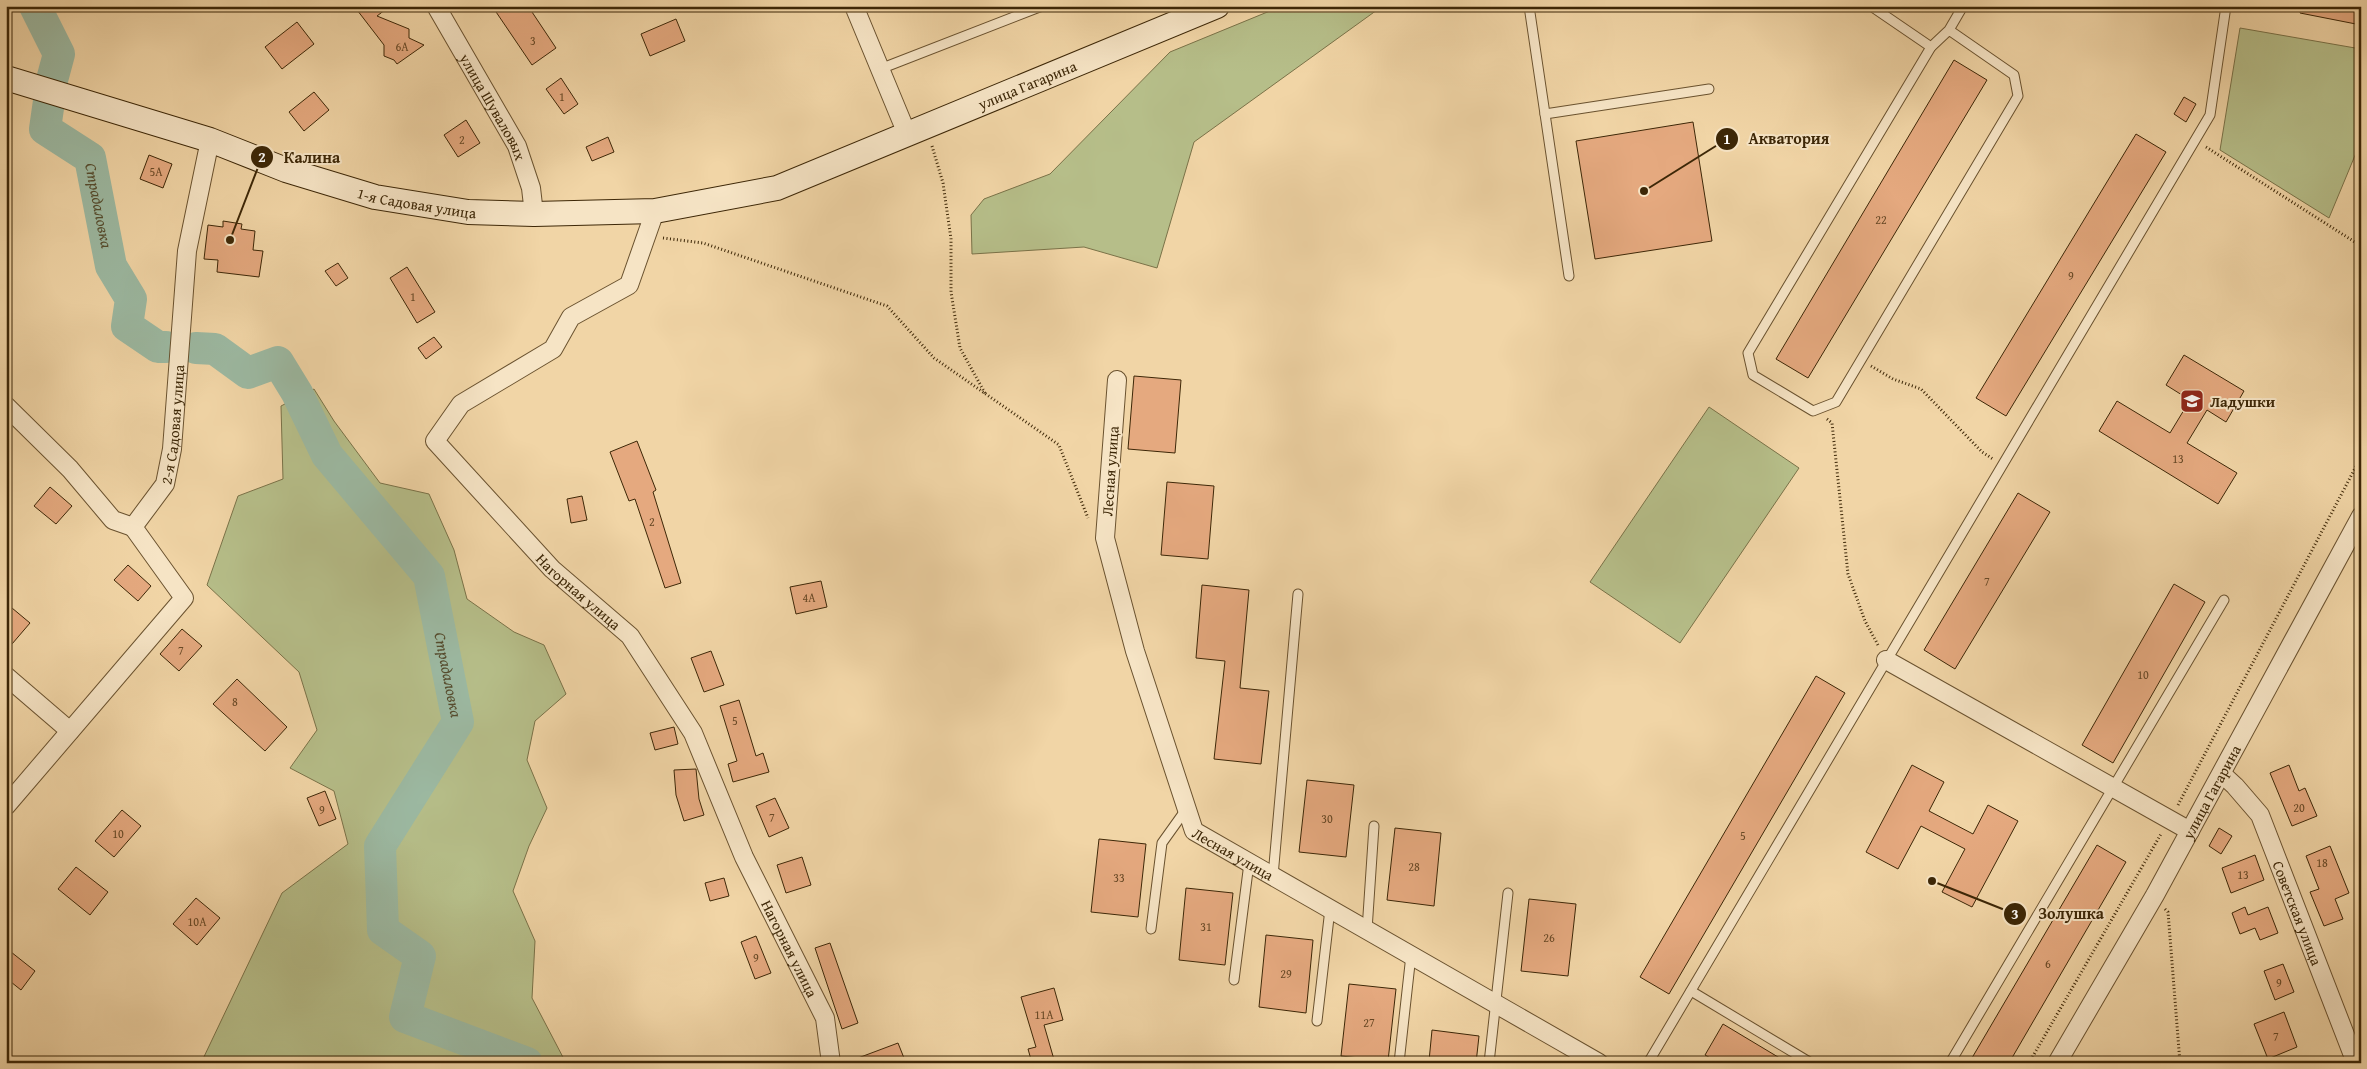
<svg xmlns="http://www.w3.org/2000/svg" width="2367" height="1069" font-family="'Gentium Book Plus',serif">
  <rect width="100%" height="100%" fill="#f1d5a6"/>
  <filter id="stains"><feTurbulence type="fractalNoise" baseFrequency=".004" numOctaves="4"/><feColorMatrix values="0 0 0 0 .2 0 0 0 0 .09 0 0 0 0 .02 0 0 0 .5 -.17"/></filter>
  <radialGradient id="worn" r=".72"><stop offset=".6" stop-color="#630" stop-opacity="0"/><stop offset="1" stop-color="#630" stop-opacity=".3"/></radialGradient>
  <g fill="#b6be89" stroke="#7a7248">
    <path d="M1282,6H1410L1377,10L1194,142L1157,268L1084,247L972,254L971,215L984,199L1050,174L1170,52Z"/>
    <path d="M2240,28L2361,49V141L2329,218L2220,150Z"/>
    <path d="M314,389L334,421L380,483L429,494L454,550L467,599L514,632L544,645L566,694L535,721L527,760L547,808L529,846L513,891L535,941L532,998L566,1063H201L282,893L348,844L334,791L290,768L317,730L299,672L207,585L238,496L283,479L281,406Z"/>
    <path d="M1709,407L1799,468L1680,643L1590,582Z"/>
  </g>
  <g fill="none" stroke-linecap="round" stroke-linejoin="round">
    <g stroke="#9cb9a2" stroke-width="32">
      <path id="s1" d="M35,6L59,54L52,80L45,129L90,158L111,266L131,299L127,326L158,347H166"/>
      <path id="s2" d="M196,348L215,349L248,373L278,362L297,393L327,455L429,576L458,722L380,846L383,930L420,956L405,1017L527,1063"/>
    </g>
  </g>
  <g fill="#e5a97f" stroke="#3d2707">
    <path d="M354,6H390L377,16L409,29V38L424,45L397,64L394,60L384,56V45Z"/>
    <path d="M492,6H528L556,48L532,65Z"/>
    <path d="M2301,6H2361V25L2300,13Z"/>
    <path d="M676,19L685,41L650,56L641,34Z"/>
    <path d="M297,22L314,44L282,69L265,47Z"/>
    <path d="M1954,60L1987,80L1808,378L1776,359Z"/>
    <path d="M561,78L578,104L564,114L546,89Z"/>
    <path d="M314,92L329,110L304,131L289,112Z"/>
    <path d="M2184,97L2196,104L2186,122L2174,114Z"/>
    <path d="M466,120L480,143L458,157L444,135Z"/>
    <path d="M1693,122L1712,241L1595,259L1576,141Z"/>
    <path d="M2136,134L2166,152L2006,416L1976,398Z"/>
    <path d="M608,137L614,152L592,161L586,147Z"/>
    <path d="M149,155L172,164L163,188L140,179Z"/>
    <path d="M223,221L242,224L241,229L255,231L253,250L263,251L259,277L217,272L218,260L204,259L208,225L223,227Z"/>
    <path d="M338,263L348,278L336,286L325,271Z"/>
    <path d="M407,267L435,312L417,323L390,278Z"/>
    <path d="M434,337L442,347L426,359L418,348Z"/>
    <path d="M2184,355L2244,391L2226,422L2207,410L2187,443L2237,473L2218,504L2099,431L2117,401L2170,433L2190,400L2166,385Z"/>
    <path d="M1134,376L1181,380L1175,453L1128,449Z"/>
    <path d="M637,441L656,490L653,492L681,583L665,588L635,499L629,501L610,452Z"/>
    <path d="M1167,482L1214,486L1208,559L1161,555Z"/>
    <path d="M50,487L72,506L56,524L34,506Z"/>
    <path d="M2018,493L2050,512L1955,669L1924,650Z"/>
    <path d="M582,496L587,520L571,523L567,499Z"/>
    <path d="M128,565L151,586L138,601L114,580Z"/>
    <path d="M821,581L827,607L796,614L790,587Z"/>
    <path d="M2174,584L2205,602L2113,763L2082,745Z"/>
    <path d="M1202,585L1249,590L1240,688L1269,691L1261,764L1214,759L1225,661L1196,658Z"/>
    <path d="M6,603L30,623L6,651Z"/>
    <path d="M182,629L202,646L179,671L160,654Z"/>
    <path d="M711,651L724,685L704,692L691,658Z"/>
    <path d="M1816,676L1845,693L1669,994L1640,977Z"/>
    <path d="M237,679L287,727L265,751L213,704Z"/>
    <path d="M739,700L756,756L763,753L769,772L733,782L728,764L737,761L720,706Z"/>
    <path d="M674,727L678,744L655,750L650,733Z"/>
    <path d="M1912,765L1944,782L1929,811L1973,834L1988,805L2018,821L1972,907L1942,892L1965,849L1921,826L1898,869L1866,852Z"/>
    <path d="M2289,765L2299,791L2305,788L2317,816L2292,826L2270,773Z"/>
    <path d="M696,769L699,799L704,815L684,821L676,795L674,770Z"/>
    <path d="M1307,780L1354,785L1346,857L1299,852Z"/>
    <path d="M325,791L336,819L319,826L307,798Z"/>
    <path d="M775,798L789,828L769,837L756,806Z"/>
    <path d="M122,810L141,826L114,857L95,841Z"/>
    <path d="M1395,828L1441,833L1434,906L1387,900Z"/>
    <path d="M2219,828L2232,836L2221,854L2209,846Z"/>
    <path d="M1099,839L1146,844L1138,917L1091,912Z"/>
    <path d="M2097,845L2126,862L2009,1063H1969Z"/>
    <path d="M2330,846L2349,893L2335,899L2343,919L2324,926L2310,892L2319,889L2306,856Z"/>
    <path d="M2255,855L2264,880L2231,893L2222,868Z"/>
    <path d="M802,857L811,885L786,893L777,865Z"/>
    <path d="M76,867L108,892L90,915L58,889Z"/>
    <path d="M724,878L729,896L710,901L705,883Z"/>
    <path d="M1186,888L1233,893L1225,965L1179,960Z"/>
    <path d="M196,898L220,918L197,945L173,924Z"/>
    <path d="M1529,899L1576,904L1568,976L1521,971Z"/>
    <path d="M2245,907L2248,915L2268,907L2278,933L2260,940L2255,928L2240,934L2232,913Z"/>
    <path d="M1266,935L1313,940L1306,1013L1259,1007Z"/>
    <path d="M756,936L771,973L755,979L741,942Z"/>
    <path d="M830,943L858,1023L842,1029L815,948Z"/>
    <path d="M6,948L35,971L21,990L6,978Z"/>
    <path d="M2283,964L2294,992L2275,1000L2264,971Z"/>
    <path d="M1349,984L1396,989L1388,1061L1341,1056Z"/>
    <path d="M1054,988L1063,1020L1044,1025L1055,1063H1032L1028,1049L1036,1047L1021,997Z"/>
    <path d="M2284,1012L2297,1047L2268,1059L2254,1024Z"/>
    <path d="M1723,1024L1788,1063H1719L1705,1055Z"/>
    <path d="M1432,1030L1479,1036L1476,1063H1433L1429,1061Z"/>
    <path d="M898,1043L906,1063H851L850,1061Z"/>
  </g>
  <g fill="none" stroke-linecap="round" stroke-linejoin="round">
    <g stroke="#6a522f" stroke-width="11">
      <g id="lane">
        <path d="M1529,6L1569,276"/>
        <path d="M1871,6L1931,47"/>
        <path d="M1949,30L2014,75L2018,96L1836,402L1813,411L1753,375L1748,353L1931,47L1949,30L1963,6"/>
        <path d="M880,69L1042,6"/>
        <path d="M1545,114L1709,89"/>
        <path d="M1273,876L1298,594"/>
        <path d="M1151,929L1162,843L1187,808"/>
        <path d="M1367,930L1374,826"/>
        <path d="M1234,980L1249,863"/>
        <path d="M1691,991L1811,1063"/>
        <path d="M1317,1021L1330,909"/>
        <path d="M1399,1063L1411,955"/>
        <path d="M1489,1063L1508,893"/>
        <path d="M1648,1063L2210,115L2226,6"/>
        <path d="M1950,1063L2224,600"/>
      </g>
    </g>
    <g stroke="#6a522f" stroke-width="20">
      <g id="street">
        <path id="s3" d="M436,6L517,146L531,188L534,214"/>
        <path d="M854,6L907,134"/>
        <path id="s4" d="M655,211L629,285L571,317L553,349L461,404L435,441L552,569L630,636L693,733L744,857L825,1018L831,1063"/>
        <path id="s5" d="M1117,380L1105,538L1135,651L1194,831L1599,1063"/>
        <path d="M6,406L70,469L113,520L133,527"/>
        <path d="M1886,660L2190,831"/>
        <path d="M6,676L70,731"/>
        <path id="s6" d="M2222,774L2235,786L2260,815L2356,1063"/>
        <path id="s7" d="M6,806L184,598L133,527L165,484L172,449L187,251L210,140"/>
        <path id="s8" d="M2057,1063L2155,895L2361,516"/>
      </g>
    </g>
    <g stroke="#3d2707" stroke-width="26">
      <g id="secondary">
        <path id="s9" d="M6,78L210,140L286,170L375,197L468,212L534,214L655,211L777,188L1217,6"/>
      </g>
    </g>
    <g stroke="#3d2707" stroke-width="3" stroke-dasharray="1 2.5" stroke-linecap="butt">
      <path d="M932,146L943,183L951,239V292L960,348L986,395"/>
      <path d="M2206,147L2361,246"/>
      <path d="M663,238L703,243L887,306L934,358L1059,445L1088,518"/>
      <path d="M1871,366L1893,379L1921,389L1982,452L1993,459"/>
      <path d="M1827,419L1832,423L1848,574L1865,621L1878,645"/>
      <path d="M2178,805L2361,457"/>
      <path d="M2165,909L2168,912L2180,1063"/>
      <path d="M2029,1063L2161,834"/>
    </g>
    <use href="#lane" stroke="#f6e4c5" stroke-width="9"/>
    <use href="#street" stroke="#f6e4c5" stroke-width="18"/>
    <use href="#secondary" stroke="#f6e4c5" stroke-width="24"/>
  </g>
  <defs>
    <g id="school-square" transform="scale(1.25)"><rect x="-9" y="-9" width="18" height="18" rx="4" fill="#8f2418" stroke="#f6e4c5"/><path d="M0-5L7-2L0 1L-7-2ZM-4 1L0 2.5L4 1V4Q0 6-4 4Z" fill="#fff"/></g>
  </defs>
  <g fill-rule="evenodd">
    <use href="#school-square" x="2192" y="401"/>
  </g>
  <g text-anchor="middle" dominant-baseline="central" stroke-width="4" stroke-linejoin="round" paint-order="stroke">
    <g font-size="12" fill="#674825">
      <text x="533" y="40">3</text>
      <text x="402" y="46">6А</text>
      <text x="562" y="96">1</text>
      <text x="462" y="139">2</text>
      <text x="156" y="171">5А</text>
      <text x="1881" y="219">22</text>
      <text x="2071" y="275">9</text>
      <text x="413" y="296">1</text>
      <text x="2178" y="458">13</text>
      <text x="652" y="521">2</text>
      <text x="1987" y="581">7</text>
      <text x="809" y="597">4А</text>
      <text x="181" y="650">7</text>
      <text x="2143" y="674">10</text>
      <text x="235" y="701">8</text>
      <text x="735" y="720">5</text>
      <text x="2299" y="807">20</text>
      <text x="322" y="809">9</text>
      <text x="772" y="817">7</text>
      <text x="1327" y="818">30</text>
      <text x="118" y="833">10</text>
      <text x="1743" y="835">5</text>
      <text x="2322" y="862">18</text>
      <text x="1414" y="866">28</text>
      <text x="2243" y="874">13</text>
      <text x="1119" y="877">33</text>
      <text x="197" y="921">10А</text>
      <text x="1206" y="926">31</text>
      <text x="1549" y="937">26</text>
      <text x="756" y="957">9</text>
      <text x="2048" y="963">6</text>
      <text x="1286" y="973">29</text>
      <text x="2279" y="982">9</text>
      <text x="1044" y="1014">11А</text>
      <text x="1369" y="1022">27</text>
      <text x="2276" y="1036">7</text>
    </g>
    <g font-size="15" fill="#3d2707" stroke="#f6e4c5">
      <text stroke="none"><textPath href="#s9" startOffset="1064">улица Гагарина</textPath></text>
      <text stroke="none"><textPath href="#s3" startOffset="116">улица Шуваловых</textPath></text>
      <text stroke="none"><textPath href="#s9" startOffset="430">1-я Садовая улица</textPath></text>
      <text stroke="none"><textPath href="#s7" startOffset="475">2-я Садовая улица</textPath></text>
      <text transform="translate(1110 471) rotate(-86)">Лесная улица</text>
      <text stroke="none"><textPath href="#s4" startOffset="542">Нагорная улица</textPath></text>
      <text stroke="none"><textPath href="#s8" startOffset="312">улица Гагарина</textPath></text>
      <text stroke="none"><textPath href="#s5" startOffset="510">Лесная улица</textPath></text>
      <text stroke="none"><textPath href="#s6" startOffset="161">Советская улица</textPath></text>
      <text stroke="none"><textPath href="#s4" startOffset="962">Нагорная улица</textPath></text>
    </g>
    <g font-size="15" font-weight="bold" fill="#3d2707" stroke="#f6e4c5" text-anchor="start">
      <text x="2210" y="401">Ладушки</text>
    </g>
    <g font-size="16" font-style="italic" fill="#554c2e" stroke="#f6e4c5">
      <text stroke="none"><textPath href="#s1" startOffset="232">Страдаловка</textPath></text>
      <text stroke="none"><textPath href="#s2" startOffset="456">Страдаловка</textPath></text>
    </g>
  </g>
  <path fill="none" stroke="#3d2707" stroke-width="2" d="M1644 191L1727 139M230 240L262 157M1932 881L2015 914"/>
  <g fill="#3d2707" stroke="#f6e4c5" stroke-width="2">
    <circle cx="1644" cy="191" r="5"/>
    <circle cx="230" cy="240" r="5"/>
    <circle cx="1932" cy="881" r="5"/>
    <circle cx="1727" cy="139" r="12"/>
    <circle cx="262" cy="157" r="12"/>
    <circle cx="2015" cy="914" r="12"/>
  </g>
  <g font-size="15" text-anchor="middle" font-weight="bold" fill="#fff">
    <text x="1727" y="144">1</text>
    <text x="262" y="162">2</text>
    <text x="2015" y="919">3</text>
  </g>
  <g font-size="16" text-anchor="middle" font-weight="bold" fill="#3d2707" stroke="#f6e4c5" stroke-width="4" stroke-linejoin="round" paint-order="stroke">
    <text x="1789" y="144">Акватория</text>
    <text x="312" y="163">Калина</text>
    <text x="2071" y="919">Золушка</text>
  </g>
  <rect width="2367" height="1069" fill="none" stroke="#f1d5a6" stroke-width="25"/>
  <rect x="8" y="8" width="2352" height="1054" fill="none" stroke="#3d2707" stroke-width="2.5"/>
  <rect x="12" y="12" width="2342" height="1044" fill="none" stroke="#3d2707"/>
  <rect width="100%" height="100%" filter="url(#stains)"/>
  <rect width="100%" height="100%" fill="url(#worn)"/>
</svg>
